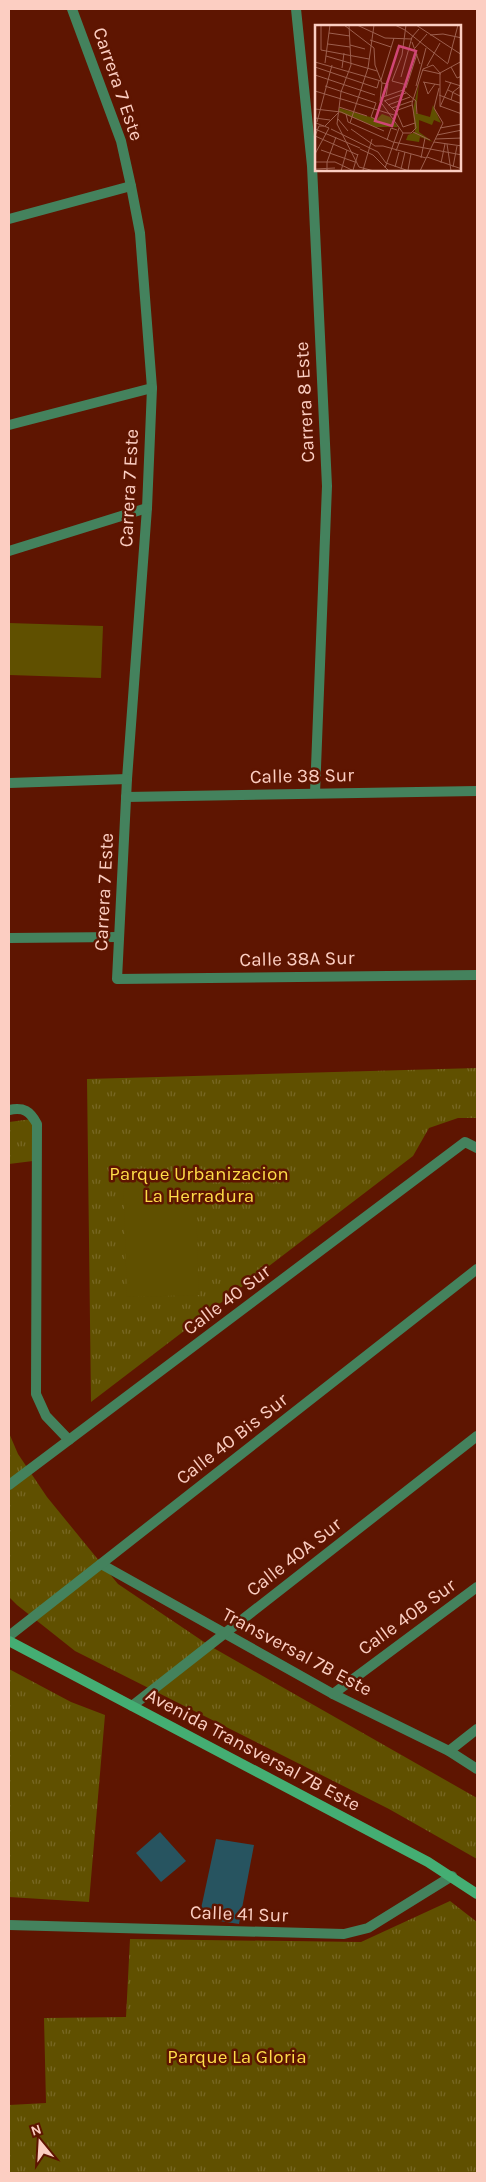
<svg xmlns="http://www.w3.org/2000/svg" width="486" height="2182" font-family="Karla,sans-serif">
  <defs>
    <pattern id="grass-tufts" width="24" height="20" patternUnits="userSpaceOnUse" patternTransform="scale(1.25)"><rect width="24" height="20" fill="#605000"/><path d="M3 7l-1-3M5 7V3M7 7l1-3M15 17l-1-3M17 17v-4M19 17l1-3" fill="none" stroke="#786824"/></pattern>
  </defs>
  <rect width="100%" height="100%" fill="#5e1501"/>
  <g fill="url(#grass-tufts)">
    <path d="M477,1068V1118H458L429,1128L413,1156L91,1402L87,1079Z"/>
    <path d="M32,1119L33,1161L9,1164V1122Z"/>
    <path d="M9,1433L18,1454L47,1497L118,1584L210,1646L477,1798V1859L389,1809L75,1651L17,1605L9,1597Z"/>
    <path d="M9,1669L71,1702L105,1715L89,1902L9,1897Z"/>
    <path d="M450,1901L477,1922V2173H9V2105L46,2103L44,2018L126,2017L130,1939L361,1942Z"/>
  </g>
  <g fill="#605000">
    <path d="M9,623L103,626L101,678L9,675Z"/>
    <path d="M195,1173L199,1295L127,1297L123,1175Z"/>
  </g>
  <g fill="#275460">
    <path d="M160,1832L186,1861L161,1882L136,1853Z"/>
    <path d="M216,1839L254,1845L239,1924L199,1918Z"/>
  </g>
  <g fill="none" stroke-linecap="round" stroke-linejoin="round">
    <g stroke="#44825d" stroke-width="10">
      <path d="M72,9L121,141L131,186L140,233L152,388L147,508L127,779L117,979L477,975"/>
      <path d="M296,9L312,166L327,486L315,793"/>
      <path d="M9,219L131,186"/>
      <path d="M9,425L152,388"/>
      <path d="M9,551L147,508"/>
      <path d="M9,783L127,779"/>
      <path d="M126,797L477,791"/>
      <path d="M9,938L119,937"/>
      <path d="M9,1110C24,1107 30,1111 37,1124L36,1394L46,1416L69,1440"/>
      <path d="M9,1485L465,1142L477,1148"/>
      <path d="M101,1564L333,1694L449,1751L477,1769"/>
      <path d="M9,1636L477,1269"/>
      <path d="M333,1694L477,1587"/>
      <path d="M132,1706L477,1436"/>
      <path d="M449,1751L477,1729"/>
      <path d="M9,1925L344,1934L368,1928L452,1876"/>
    </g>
    <path stroke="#44ae73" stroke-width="10" d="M9,1641L428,1862L477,1894"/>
  </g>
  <g text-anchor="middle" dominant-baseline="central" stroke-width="5" stroke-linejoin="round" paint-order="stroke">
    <g font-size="19" fill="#fccec2" stroke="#5e1501">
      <text transform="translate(118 84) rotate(71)">Carrera 7 Este</text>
      <text transform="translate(305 402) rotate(-93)">Carrera 8 Este</text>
      <text transform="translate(129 488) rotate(-87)">Carrera 7 Este</text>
      <text transform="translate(302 776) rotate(-1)">Calle 38 Sur</text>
      <text transform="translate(104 892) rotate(-87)">Carrera 7 Este</text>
      <text transform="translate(297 959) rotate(-1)">Calle 38A Sur</text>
      <text transform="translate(227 1300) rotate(-37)">Calle 40 Sur</text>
      <text transform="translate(232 1439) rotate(-38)">Calle 40 Bis Sur</text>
      <text transform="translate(294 1557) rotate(-38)">Calle 40A Sur</text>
      <text transform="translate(407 1617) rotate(-36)">Calle 40B Sur</text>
      <text transform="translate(297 1652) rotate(28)">Transversal 7B Este</text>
      <text transform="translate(253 1750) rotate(28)">Avenida Transversal 7B Este</text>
      <text transform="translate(239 1914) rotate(2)">Calle 41 Sur</text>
    </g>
    <g font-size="19" fill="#ffdd48" stroke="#5e1501">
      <text x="199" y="1174">Parque Urbanizacion<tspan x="199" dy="22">La Herradura</tspan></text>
      <text x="237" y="2057">Parque La Gloria</text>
    </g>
  </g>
  <g transform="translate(315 25)">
    <rect width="146" height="146" fill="#5e1501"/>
    <path d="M104,57L101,88L115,92L118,80L126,98L119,95L117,100L104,95V107L118,117L105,112L104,117L91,115L93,110L100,107L98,85ZM24,83L62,94L67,89L75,92L83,102H61L24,87Z" fill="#605000"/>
    <path fill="none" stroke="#9d5f4e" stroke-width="1" d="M6,0V25L54,34M29,0L59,23L60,40L67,58L65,76L88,108H96L101,103L97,78L108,44L118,40L125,48M42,0L70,13L97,14M80,0L90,5L133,39M91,0L87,30L77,56L92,60M101,0L147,30M14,8L35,11M115,10L128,9L147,13M55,15L76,22M97,17L105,39M13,19L35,22M35,20L50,24M100,23L112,9M11,31L62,46M0,37L66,56M10,38L15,0M133,38L143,0M112,41L125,18M0,42L62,63L64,56M136,42L142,53L147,51M27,43L29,28M108,45L126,49M125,48V81L147,89M125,48L147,36M0,50L60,70M86,52L97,12L104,4M66,55L79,13M130,56L146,61M108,57L125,60M109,57L113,69L120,59M67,58L73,59L71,71M10,61L61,78L56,92L60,94M101,61L111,23M91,63L102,29M133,65L147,72M0,66L79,90M124,70L147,79M65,73L88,65L101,76L102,89M136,75L138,67L147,60M69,76L91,68M70,76L82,88L88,102L100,98M73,80L95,72M24,82L52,91M125,82L136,57M77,83L97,76M0,84L26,87L69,106M80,86L97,80M31,89L33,97L78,117L147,130M0,93L15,95M23,94L33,106M2,97L17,40M35,98L53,43L59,0M22,99L26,67L36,40L34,0M22,99L44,142L59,146M10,101L23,88M125,103L147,99M0,104L45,123M16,104L63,127L71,138L94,146M36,104L60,121H68L111,133M98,107L115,115M122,110L147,105M0,111L43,130M0,111L4,101H9M120,114L147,113M72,115L76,103L82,105M119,117L147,121M132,119L136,146M45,124L58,130L74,146M6,125L40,137M81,126L88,108M0,129L14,103L1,98M112,132L147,144M106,133L110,113M0,137H20L39,146M126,138L130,119M80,142L84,127M138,142L142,121M70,143L84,103M0,144L20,143M86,144L90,127M38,145L43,129M48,145L57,114M93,145L96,129M12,146V137L21,112M26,146L32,125M105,146L128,98L119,83L124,63"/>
    <path fill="#d04675" fill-opacity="0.15" stroke="#d04675" stroke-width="2.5" d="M84,21L101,26L77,101L60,96Z"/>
    <rect width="146" height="146" fill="none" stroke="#fccec2" stroke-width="2.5"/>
  </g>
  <rect width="486" height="2182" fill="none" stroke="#fccec2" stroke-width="20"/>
  <g transform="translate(40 2142) rotate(342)" stroke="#5e1501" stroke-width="4" paint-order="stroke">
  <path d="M0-4L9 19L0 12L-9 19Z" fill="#fccec2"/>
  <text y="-8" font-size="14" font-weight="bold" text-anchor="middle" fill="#fccec2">N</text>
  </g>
</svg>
